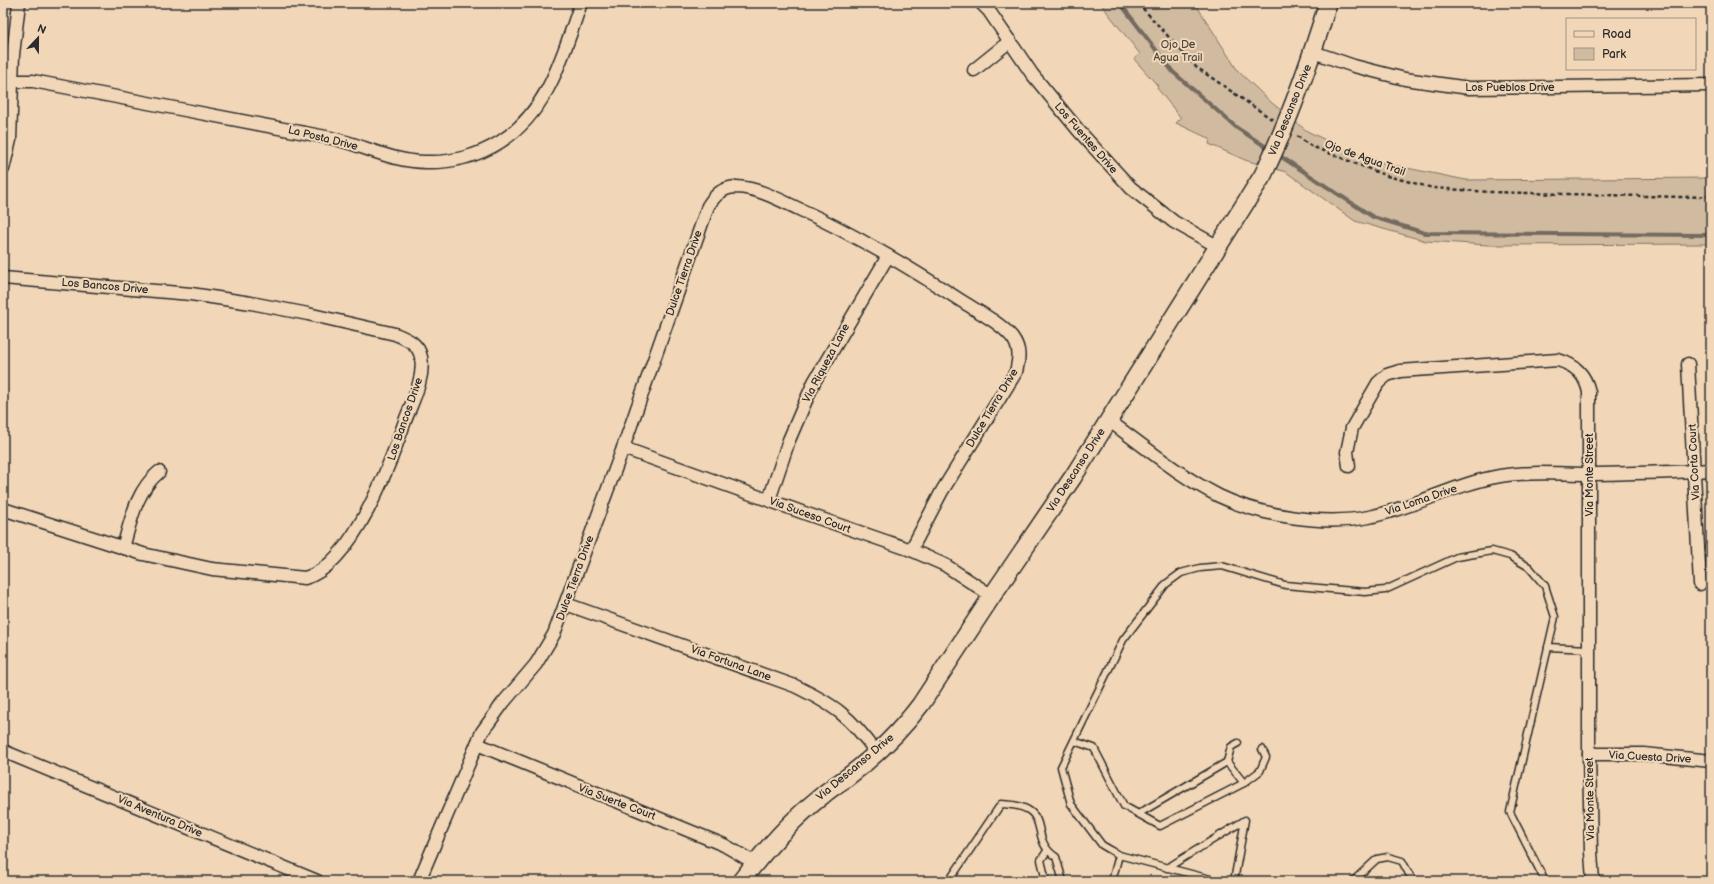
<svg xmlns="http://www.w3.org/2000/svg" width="1714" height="884" font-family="'Balsamiq Sans',sans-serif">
  <rect width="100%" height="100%" fill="#f1d7b8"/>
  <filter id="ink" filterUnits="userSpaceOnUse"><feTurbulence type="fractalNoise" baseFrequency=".025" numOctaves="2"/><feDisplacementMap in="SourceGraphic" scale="8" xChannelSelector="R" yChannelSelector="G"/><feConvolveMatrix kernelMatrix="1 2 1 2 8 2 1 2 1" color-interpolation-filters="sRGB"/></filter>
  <g filter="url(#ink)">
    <path fill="#d0bba0" stroke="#7e7366" d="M1100,3H1195L1238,71L1272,103L1307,131L1346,150L1387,164L1466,180L1711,178V244L1488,245L1426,241L1355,221L1286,172L1245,160L1209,144L1210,139L1176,123L1181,118L1157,88L1158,86L1134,59L1140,54Z"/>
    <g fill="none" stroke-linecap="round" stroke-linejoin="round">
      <g stroke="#746b5f" stroke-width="4">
        <path d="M1120,3L1173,72L1237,128L1271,150"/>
        <path d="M1277,154L1373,217L1425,233L1711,235"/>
      </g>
      <g stroke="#2b2b2b" stroke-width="9">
        <g id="lane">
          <path d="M1548,647L1589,649"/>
          <path d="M1074,741L1094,748L1124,806L1160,826L1244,783L1227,762L1138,814"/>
          <path d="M1227,762L1231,747L1238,743"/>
          <path d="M1244,783L1260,771L1266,757L1262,749"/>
          <path d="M1119,855L1218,881"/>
          <path d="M1167,868L1245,820L1234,881"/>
          <path d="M949,881L1001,804C1057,806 1026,838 1056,857L1063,881"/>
          <path d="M1046,881L1041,860L1047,851"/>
          <path d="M1112,881L1119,855L1102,845L1071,804L1061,767L1123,640L1166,584L1181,573L1200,568L1222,566L1285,585L1365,592L1385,590L1457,557L1492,551L1510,556L1529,567L1545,586L1555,617L1510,812L1545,881"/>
          <path d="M1353,881L1377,859L1388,857L1402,861L1413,881"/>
        </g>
      </g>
      <g stroke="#2b2b2b" stroke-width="15">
        <g id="street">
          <path d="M981,3L989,11L1032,74L1079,131L1131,188L1174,222L1217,246"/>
          <path d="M1313,52L1354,66L1405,79L1469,88L1711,85"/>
          <path d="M974,70L1010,41"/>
          <path d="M3,81H33C131,100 228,118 326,137C360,143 390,162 426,162C451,163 478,156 500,142C549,111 563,54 581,3"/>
          <path d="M3,169L10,140L13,55L19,3"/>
          <path d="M3,278L191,294L251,303L308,314L395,334C407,339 418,343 421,357C425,378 412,402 405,421C390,464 353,565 305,578L212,569L143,554L3,509"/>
          <path d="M1688,364L1700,584"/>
          <path d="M1108,420C1144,446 1179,476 1219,496C1261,516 1323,526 1369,517C1414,508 1454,484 1500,476C1529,471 1560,474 1589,474C1630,473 1671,473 1711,470"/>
          <path d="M623,448L807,514L911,550L945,565L992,596"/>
          <path d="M1349,466L1347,452L1352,428L1378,383L1387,375L1400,371L1558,360C1575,365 1585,374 1589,392V754L1591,852L1593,881"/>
          <path d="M769,500L789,440L814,382L888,256"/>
          <path d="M123,548C131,520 136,491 159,472"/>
          <path d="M566,604L795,686C834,705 850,716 876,752"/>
          <path d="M477,744L724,845L755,863"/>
          <path d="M3,751L317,881"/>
          <path d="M1589,754H1644L1711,761"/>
          <path d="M419,881L482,732L503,703L536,664L554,634L623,448L708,206C715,195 723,187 737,187C758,188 780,200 799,209C856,235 908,267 960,300C977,311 999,322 1012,337C1021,349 1019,359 1016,372L942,491L911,550"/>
        </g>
      </g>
      <g stroke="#2b2b2b" stroke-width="20">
        <path id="secondary" d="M741,881C765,850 792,819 823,795C830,789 838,784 845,779C873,758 900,732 921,704L992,596L1073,477L1263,175C1290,119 1310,62 1328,3"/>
      </g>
      <g stroke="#2b2b2b" stroke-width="2.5" stroke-dasharray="4 3" stroke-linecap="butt">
        <path d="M1138,3L1196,67L1273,120"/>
        <path d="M1297,136L1311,146L1387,176L1433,188L1489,192L1682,197L1711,196"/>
      </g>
      <use href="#lane" stroke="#f1d7b8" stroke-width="6"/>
      <use href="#street" stroke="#f1d7b8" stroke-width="12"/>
      <use href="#secondary" stroke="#f1d7b8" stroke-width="17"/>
    </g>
  </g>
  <g text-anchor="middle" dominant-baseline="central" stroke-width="4" stroke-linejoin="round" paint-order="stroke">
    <g font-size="11" fill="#4c4842" stroke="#f1d7b8">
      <text x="1178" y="44">Ojo De<tspan x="1178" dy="13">Agua Trail</tspan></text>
    </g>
    <g font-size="11" fill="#2b2b2b" stroke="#f1d7b8">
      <text x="1510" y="87">Los Pueblos Drive</text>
      <text transform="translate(1290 110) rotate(-68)">Via Descanso Drive</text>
      <text transform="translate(323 138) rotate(14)">La Posta Drive</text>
      <text transform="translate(1086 138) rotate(49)">Los Fuentes Drive</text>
      <text transform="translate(1365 158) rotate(20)">Ojo de Agua Trail</text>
      <text transform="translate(684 273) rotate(-71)">Dulce Tierra Drive</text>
      <text transform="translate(105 286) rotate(5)">Los Bancos Drive</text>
      <text transform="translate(826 363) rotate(-62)">Via Riqueza Lane</text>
      <text transform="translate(992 408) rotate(-59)">Dulce Tierra Drive</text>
      <text transform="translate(405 419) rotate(-71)">Los Bancos Drive</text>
      <text transform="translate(1694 462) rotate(-93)">Via Corta Court</text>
      <text transform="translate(1076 470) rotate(-57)">Via Descanso Drive</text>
      <text transform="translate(1589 475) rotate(-90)">Via Monte Street</text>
      <text transform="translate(1421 500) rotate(-19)">Via Loma Drive</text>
      <text transform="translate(810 515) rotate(20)">Via Suceso Court</text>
      <text transform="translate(575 578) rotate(-70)">Dulce Tierra Drive</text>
      <text transform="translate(731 663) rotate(20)">Via Fortuna Lane</text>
      <text transform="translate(1650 757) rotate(3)">Via Cuesta Drive</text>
      <text transform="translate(855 767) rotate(-40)">Via Descanso Drive</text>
      <text transform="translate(1590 799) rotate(-91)">Via Monte Street</text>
      <text transform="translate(617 802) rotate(21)">Via Suerte Court</text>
      <text transform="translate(160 816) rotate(23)">Via Aventura Drive</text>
    </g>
  </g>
  <rect width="1714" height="884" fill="none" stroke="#f1d7b8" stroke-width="16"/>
  <rect x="8" y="8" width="1698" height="868" fill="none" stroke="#2b2b2b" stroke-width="1.5" filter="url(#ink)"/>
  <rect x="1566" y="18" width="130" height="52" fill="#f1d7b8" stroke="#a29280"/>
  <rect x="1574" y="31" width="20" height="6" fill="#f1d7b8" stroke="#a29280"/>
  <text x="1602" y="38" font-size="12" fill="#2b2b2b">Road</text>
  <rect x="1574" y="48" width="20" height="12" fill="#d0bba0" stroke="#a29280"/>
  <text x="1602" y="58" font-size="12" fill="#2b2b2b">Park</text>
  <g transform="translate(38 38) rotate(22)" stroke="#f1d7b8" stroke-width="3" paint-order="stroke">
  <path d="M0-3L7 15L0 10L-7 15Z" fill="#2b2b2b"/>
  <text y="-6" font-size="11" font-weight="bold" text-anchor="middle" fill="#2b2b2b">N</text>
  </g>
</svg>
